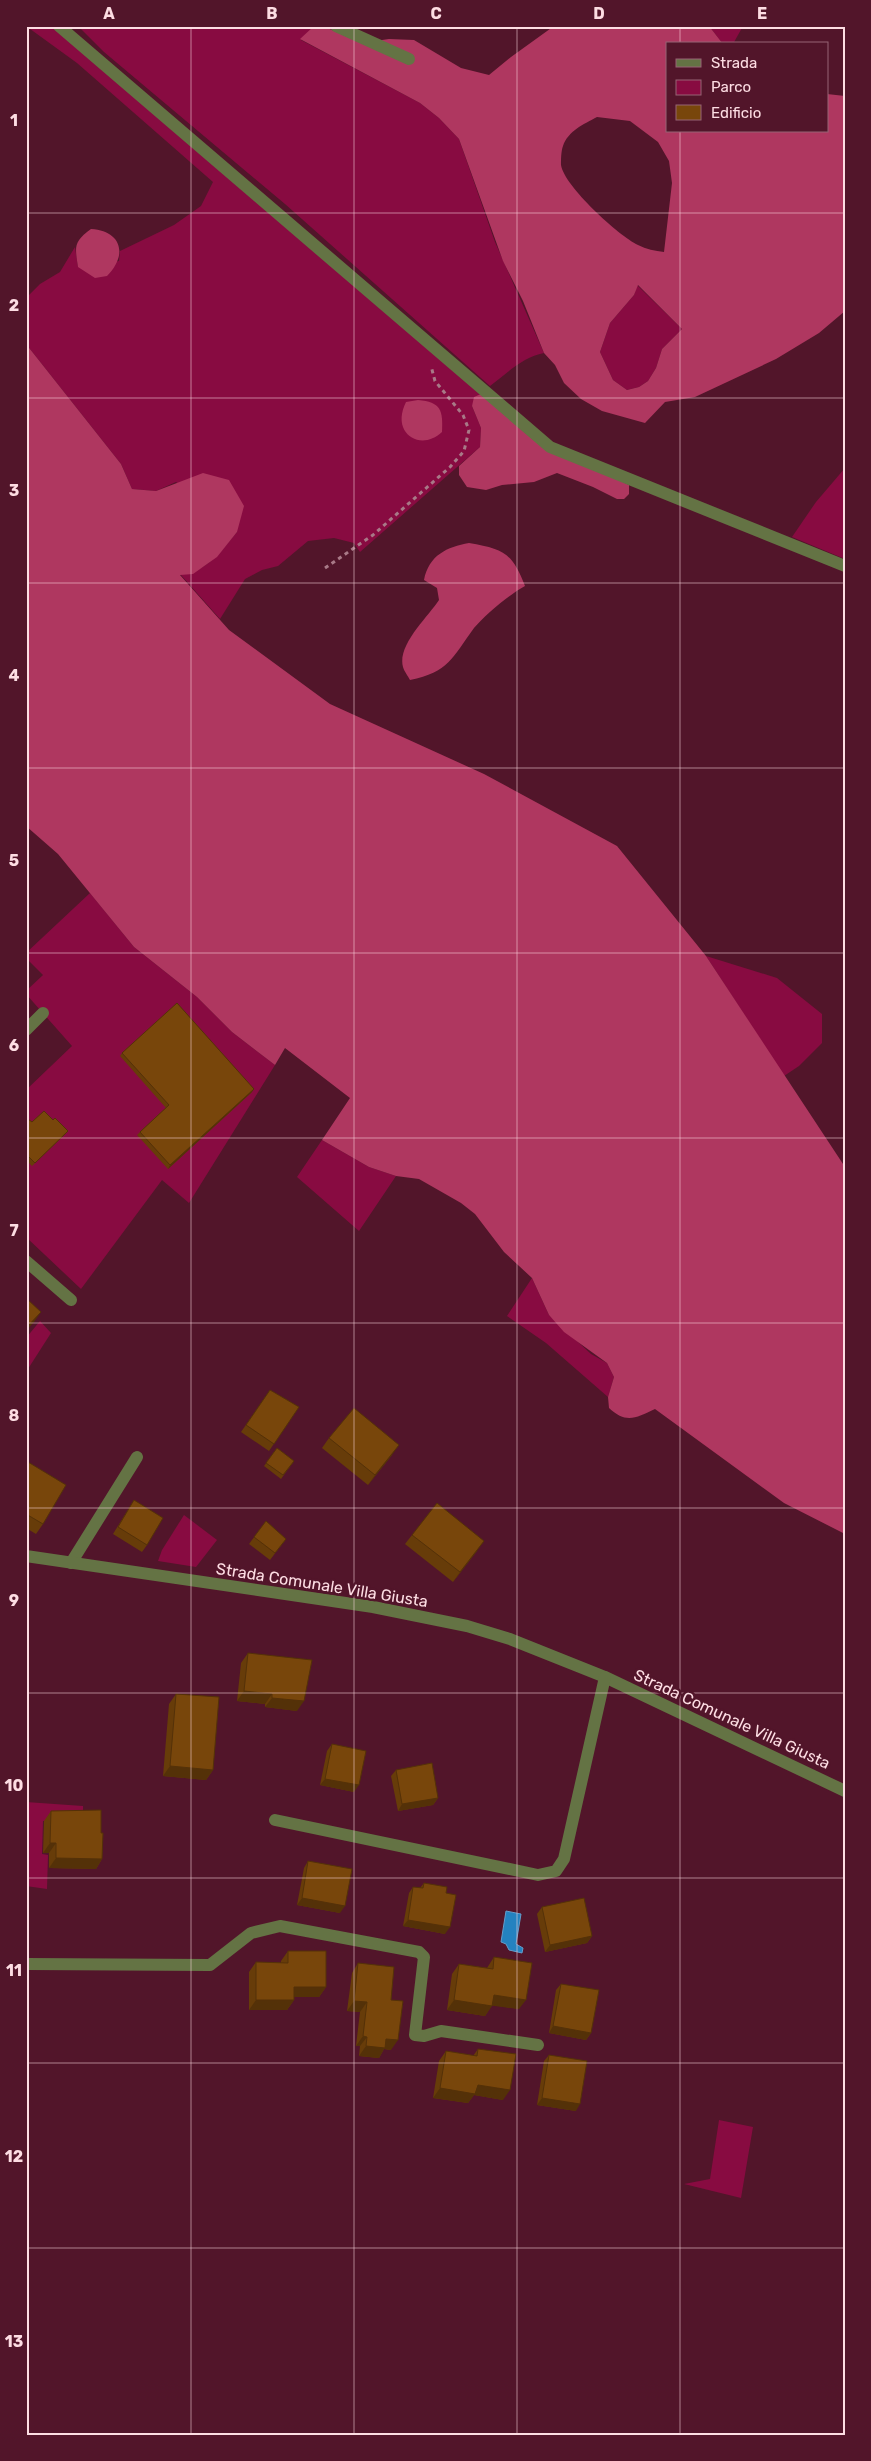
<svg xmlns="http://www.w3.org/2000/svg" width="871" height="2461" font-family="Rubik,sans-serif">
  <rect width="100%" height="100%" fill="#52152a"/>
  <g fill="#880b41">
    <path d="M26,26H54L481,394L472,406L481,428L480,447L360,552L354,543L334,538L308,541L278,566L262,570L245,579L220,619L180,574C206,573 221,551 237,532L176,482L156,491L132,489L121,464L26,344V298L40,284L60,272L75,247L78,267L119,261L120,251L174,225L201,206L213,182L77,63Z"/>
    <path d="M78,26H314L301,40L420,103L439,118L459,139L495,242L544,353C523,357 507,373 490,386L285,204L104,52Z"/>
    <path d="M709,26H743L733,44H723Z"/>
    <path d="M637,285L682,329L662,349L656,368L648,381L639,387L627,390L613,380L600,352L610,323L634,295Z"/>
    <path d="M845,468V559L792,537L816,502Z"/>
    <path d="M90,893L134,947L197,997L232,1032L275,1065L189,1203L162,1180L81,1289L26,1237V1090L72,1046L26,994V991L43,975L26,958V953Z"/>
    <path d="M706,956L777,978L822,1014V1043L799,1066L784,1076Z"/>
    <path d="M322,1140L369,1167L396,1176L359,1231L297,1177Z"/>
    <path d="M532,1278L549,1315L591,1354L607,1363L614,1377L608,1397L546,1343L507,1316Z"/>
    <path d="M40,1321L51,1333L26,1372V1338Z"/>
    <path d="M184,1515L217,1540L196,1567L158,1561L162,1550Z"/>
    <path d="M26,1802L83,1806V1819L43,1821L42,1854L48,1855L47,1889L26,1886Z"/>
    <path d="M719,2120L753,2127L741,2198L684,2184L710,2179Z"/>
  </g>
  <g fill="#af3760" fill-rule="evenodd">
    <path d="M314,26H323L361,43L389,39L414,40L461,68L489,75L511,57L554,26H709L723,44H667V131H827V94L845,96V311L819,333L776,359L695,397L665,402L645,423L602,411L581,399L564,383L555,365L544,353L523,301L503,261L459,139L439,118L420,103L300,39ZM597,117L630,121L658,142L669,161L672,183L664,252C655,251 646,249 638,245C619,236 564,186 561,165C561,160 561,151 563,146C568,131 584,124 597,117ZM638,285L682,329L662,349L656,368L648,381L639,387L627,390L613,380L600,352L610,323L634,295Z"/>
    <path d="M91,229C122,231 128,255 107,276L95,278L78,267C75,247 73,242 91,229Z"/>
    <path d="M26,344L121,464L132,489L156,491L203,473L229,480L244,506L237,532L217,557L193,574L180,575L229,630L330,704L484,774L617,846L706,956L845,1167V1534L784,1503L655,1409C636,1418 626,1424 609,1408L608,1397L614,1377L607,1363L564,1332L549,1315L532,1278L504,1252L475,1214L461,1203L419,1179L396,1176L369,1167L322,1140L350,1098L285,1048L275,1065L232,1032L197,997L134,947L58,854L26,826Z"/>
    <path d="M481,394L526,433L629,485V494L624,499H617L593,487L557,473L534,482L502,485L486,490L467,487L459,475V466L480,447L481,428L472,406L474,397Z"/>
    <path d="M418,400C441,402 443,410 442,432C421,452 390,434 406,402Z"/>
    <path d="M469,543C503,549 512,552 525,586C510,594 485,615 474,628C452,658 449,672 410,680C408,676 404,671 403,667C397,645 428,617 439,600L437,588L424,580C429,555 447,547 469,543Z"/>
  </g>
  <path fill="#2482c0" stroke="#659dca" d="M506,1911L521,1914L516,1944L523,1948L522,1953L509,1950L506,1944L501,1942Z"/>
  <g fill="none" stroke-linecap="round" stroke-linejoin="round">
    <path stroke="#a87987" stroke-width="3" stroke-dasharray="4 4" stroke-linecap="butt" d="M325,568L373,535L450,467L464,451L469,430L463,415L435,381L431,366"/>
    <g stroke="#647344" stroke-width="12">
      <path d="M336,26L409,59"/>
      <path d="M26,1030L43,1013"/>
      <path d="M71,1563L137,1457"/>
      <path d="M26,1964L210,1965L251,1933L280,1926L419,1952L424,1957L415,2035L424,2036L441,2031L538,2045"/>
    </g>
    <g stroke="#647344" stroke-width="12">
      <path d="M59,26L550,447L845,566"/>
      <path d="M26,1261L71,1300"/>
      <path d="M26,1556L373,1607L467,1626L510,1639L605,1677L845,1791"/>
      <path d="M275,1820L538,1875L556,1871L564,1859L605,1677"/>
    </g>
  </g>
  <g fill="#673c09">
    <path d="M122,1053L252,1092L168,1169L137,1135L140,1132L166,1108L120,1056Z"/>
    <path d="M26,1120L32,1122L53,1120L68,1131L65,1134L32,1166L26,1160Z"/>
    <path d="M270,1390L299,1407L269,1451L241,1432Z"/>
    <path d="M329,1438L392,1455L368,1485L322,1448Z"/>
    <path d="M277,1448L294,1461L281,1479L264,1466Z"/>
    <path d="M26,1465L43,1524L36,1534L26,1528Z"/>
    <path d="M134,1500L147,1545L142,1552L113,1534Z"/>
    <path d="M266,1521L286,1539L270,1560L249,1544Z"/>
    <path d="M412,1535L477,1551L453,1582L405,1544Z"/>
    <path d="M248,1653L297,1711L265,1707V1704L237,1701L241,1663Z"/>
    <path d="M176,1694L213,1770L206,1780L163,1776L169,1704Z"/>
    <path d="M332,1744L354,1792L320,1785L327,1751Z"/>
    <path d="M396,1770L438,1798L433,1805L398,1811L391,1776Z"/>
    <path d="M51,1811L101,1833L102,1859L96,1869L49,1868V1853H43L44,1821Z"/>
    <path d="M308,1861L340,1913L297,1905L304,1868Z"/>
    <path d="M424,1883L446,1893L445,1934L403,1926L409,1893L413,1887L420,1888Z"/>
    <path d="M542,1907L592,1936L587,1943L545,1952L537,1914Z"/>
    <path d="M288,1951L326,1987L319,1997H294V2000L287,2010H249V1972L256,1962L281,1963V1961Z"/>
    <path d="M494,1957L519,2009L492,2005L485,2016L447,2010L452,1974L459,1964L487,1968Z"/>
    <path d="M358,1963L391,2000V2050L384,2049L379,2058L359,2056L360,2046H356L360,2012L347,2011L352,1973Z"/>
    <path d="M561,1984L591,2033L586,2040L549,2033L556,1990Z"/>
    <path d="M478,2049L503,2100L474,2095L468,2103L433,2098L439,2061L446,2051L473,2056Z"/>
    <path d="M549,2055L576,2111L537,2105L544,2061Z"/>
  </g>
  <g fill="#543108">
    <path d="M254,1089L252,1092L168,1169L170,1165Z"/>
    <path d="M41,1312L34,1322L26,1331V1328Z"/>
    <path d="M399,1445L392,1455L368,1485L375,1475Z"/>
    <path d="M484,1541L477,1551L453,1582L460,1572Z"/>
    <path d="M244,1691L272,1694L265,1704L237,1701Z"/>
    <path d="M272,1698L304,1701L297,1711L265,1707Z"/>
    <path d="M170,1766L213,1770L206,1780L163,1776Z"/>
    <path d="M325,1779L359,1785L354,1792L320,1785Z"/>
    <path d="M438,1798L433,1805L398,1811L402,1804Z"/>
    <path d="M50,1843H56L49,1853H43Z"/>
    <path d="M56,1858L102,1859L96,1869L49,1868Z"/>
    <path d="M302,1898L345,1906L340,1913L297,1905Z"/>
    <path d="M408,1920L450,1927L445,1934L403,1926Z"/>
    <path d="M592,1936L587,1943L545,1952L550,1945Z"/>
    <path d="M294,1987H326L319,1997H287Z"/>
    <path d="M494,1995L526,2000L519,2009L487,2005Z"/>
    <path d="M256,2000H294L287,2010H249Z"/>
    <path d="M454,2000L492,2006L485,2016L447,2010Z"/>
    <path d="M354,2001L367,2002L360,2012L347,2011Z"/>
    <path d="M553,2026L591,2033L586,2040L549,2033Z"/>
    <path d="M363,2036L367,2037L360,2046H356Z"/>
    <path d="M386,2039L398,2040L391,2050L384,2049L379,2058L359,2056L366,2046Z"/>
    <path d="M478,2085L510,2090L503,2100L474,2095L468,2103L433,2098L440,2088Z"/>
    <path d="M542,2098L580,2104L576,2111L537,2105Z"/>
  </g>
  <g fill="#78460b" stroke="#543108">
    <path d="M177,1003L254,1089L170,1165L140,1132L169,1105L122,1053Z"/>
    <path d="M44,1111L53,1120L55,1118L68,1131L35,1163L26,1154V1120L28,1119L32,1122Z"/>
    <path d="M26,1298L41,1312L26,1328Z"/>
    <path d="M270,1390L299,1407L274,1444L246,1425Z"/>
    <path d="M354,1408L399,1445L375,1475L329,1438Z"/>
    <path d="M277,1448L294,1461L283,1475L266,1463Z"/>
    <path d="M28,1462L66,1485L43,1524L26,1514V1466Z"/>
    <path d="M134,1500L163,1518L147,1545L118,1527Z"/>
    <path d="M437,1503L484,1541L460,1572L412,1535Z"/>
    <path d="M266,1521L286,1539L275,1553L254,1537Z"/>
    <path d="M248,1653L312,1660L304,1701L272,1698V1694L244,1691Z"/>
    <path d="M176,1694L219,1697L213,1770L170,1766Z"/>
    <path d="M332,1744L366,1751L359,1785L325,1779Z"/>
    <path d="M432,1763L438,1798L402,1804L396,1770Z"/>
    <path d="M101,1810V1833H103L102,1859L56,1858V1843H50L51,1811Z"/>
    <path d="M308,1861L352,1869L345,1906L302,1898Z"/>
    <path d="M424,1883L447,1887L446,1893L456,1895L450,1927L408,1920L413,1887L423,1888Z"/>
    <path d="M584,1898L592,1936L550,1945L542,1907Z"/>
    <path d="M288,1951H326V1987H294V2000H256V1962L288,1963Z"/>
    <path d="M494,1957L532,1963L526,2000L494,1995L492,2006L454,2000L459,1964L493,1969Z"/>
    <path d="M358,1963L394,1967L391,2000L403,2001L398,2040L386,2039L385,2048L366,2046L367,2037L363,2036L367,2002L354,2001Z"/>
    <path d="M561,1984L599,1990L591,2033L553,2026Z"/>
    <path d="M478,2049L516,2054L510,2090L478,2085L475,2094L440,2088L446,2051L477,2056Z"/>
    <path d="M549,2055L587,2061L580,2104L542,2098Z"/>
  </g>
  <path fill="none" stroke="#fddde3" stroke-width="1" stroke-opacity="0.55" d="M191,26V2435M354,26V2435M517,26V2435M680,26V44M680,131V2435M26,213H845M26,398H845M26,583H845M26,768H845M26,953H845M26,1138H845M26,1323H845M26,1508H845M26,1693H845M26,1878H845M26,2063H845M26,2248H845"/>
  <g text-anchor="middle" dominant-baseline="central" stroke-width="5" stroke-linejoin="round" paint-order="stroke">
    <g font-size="16" fill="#fddde3" stroke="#52152a">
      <text transform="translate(322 1585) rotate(9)">Strada Comunale Villa Giusta</text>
      <text transform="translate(732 1719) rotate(25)">Strada Comunale Villa Giusta</text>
    </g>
  </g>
  <rect width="871" height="2461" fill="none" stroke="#52152a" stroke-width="55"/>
  <rect x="666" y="42" width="162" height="90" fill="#52152a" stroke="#966574"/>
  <rect x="676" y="59" width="25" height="8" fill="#647344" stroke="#966574"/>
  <text x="711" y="68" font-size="15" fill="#fddde3">Strada</text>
  <rect x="676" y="80" width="25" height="15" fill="#880b41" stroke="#966574"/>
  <text x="711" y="92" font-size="15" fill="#fddde3">Parco</text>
  <rect x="676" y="105" width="25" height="15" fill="#78460b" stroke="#966574"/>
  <text x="711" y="118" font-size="15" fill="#fddde3">Edificio</text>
  <rect x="28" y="28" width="816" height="2406" fill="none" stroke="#fddde3" stroke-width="2"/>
  <g font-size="16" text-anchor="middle" font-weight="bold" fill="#fddde3">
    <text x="109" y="19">A</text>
    <text x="272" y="19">B</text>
    <text x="436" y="19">C</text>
    <text x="599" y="19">D</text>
    <text x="762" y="19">E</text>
    <text x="14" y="126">1</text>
    <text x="14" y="311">2</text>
    <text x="14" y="496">3</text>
    <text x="14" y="681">4</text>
    <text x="14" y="866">5</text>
    <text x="14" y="1051">6</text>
    <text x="14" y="1236">7</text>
    <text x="14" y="1421">8</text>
    <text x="14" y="1606">9</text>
    <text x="14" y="1791">10</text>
    <text x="14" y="1976">11</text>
    <text x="14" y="2162">12</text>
    <text x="14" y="2347">13</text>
  </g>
</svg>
